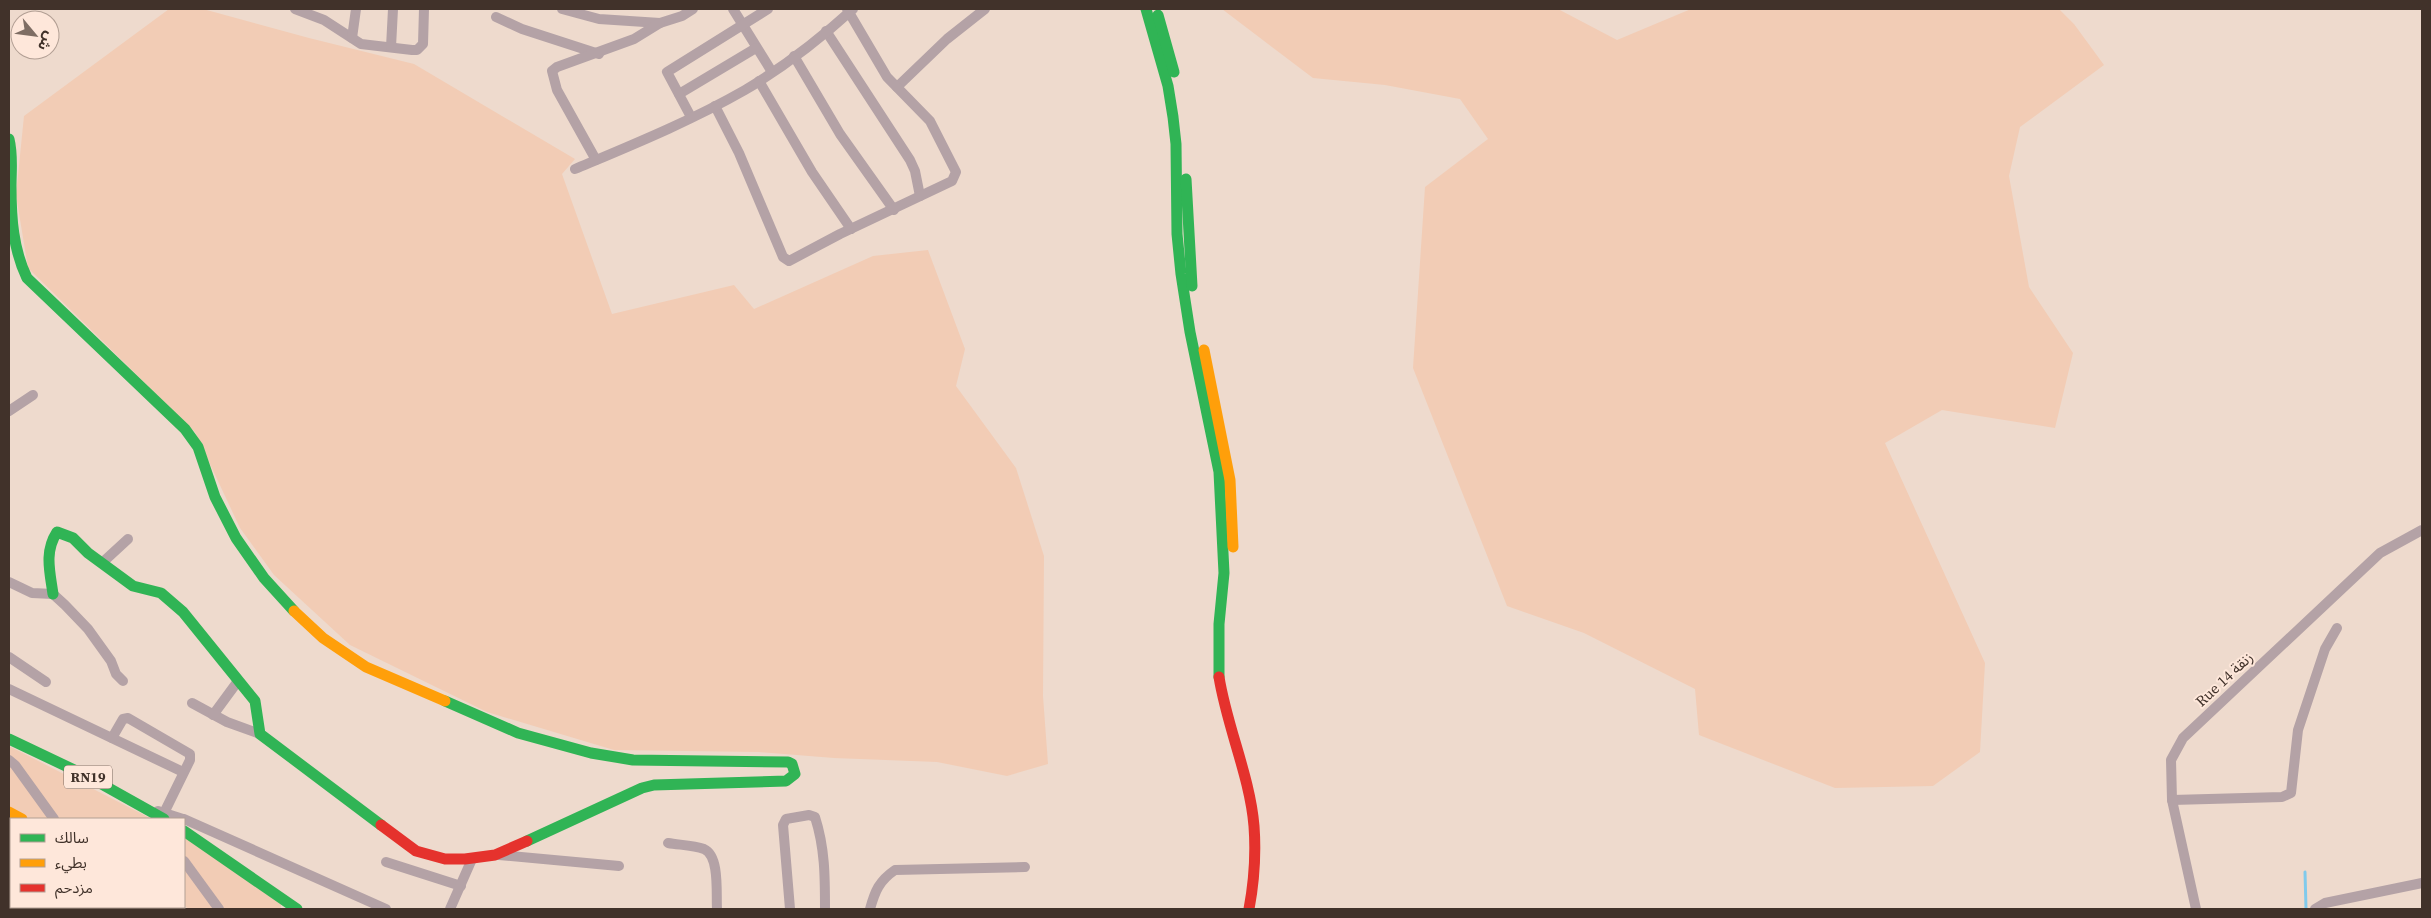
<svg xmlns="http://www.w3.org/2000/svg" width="2431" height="918" font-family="'Source Serif 4','Noto Sans Arabic',serif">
  <rect width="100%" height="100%" fill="#eedacd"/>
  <g fill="#f2ccb5">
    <path d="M169,9H203L309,38L414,64L575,159L562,174L612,314L734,285L754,309L873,256L928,250L965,349L956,386L1016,468L1044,556L1043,696L1048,764L1007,776L937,762L834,758L759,752L614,750L487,712L350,645L274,575L240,528L195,432L28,268L16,195L24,116Z"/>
    <path d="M1222,9H1558L1617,40L1691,9H2059L2074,24L2104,65L2020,127L2009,176L2029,287L2073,353L2055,428L1942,410L1885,443L1985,663L1980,752L1933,786L1835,788L1699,735L1695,689L1584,633L1507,606L1413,368L1425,187L1488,139L1460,99L1385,85L1313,78Z"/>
    <path d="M9,746L152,819H30L9,808Z"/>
    <path d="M184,837L281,904V909H188L184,905Z"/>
  </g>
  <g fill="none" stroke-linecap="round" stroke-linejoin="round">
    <path stroke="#80caec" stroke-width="3" d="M2305,872L2306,909"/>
    <g stroke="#b4a2a6" stroke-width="10">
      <path d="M295,9L324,20L361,44L412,50H417L423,44L424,9"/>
      <path d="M562,9L599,19L660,23L682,16L693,9"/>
      <path d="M733,9L772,72"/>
      <path d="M496,17L522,29L599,54"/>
      <path d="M826,31L910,160L915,171L920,196"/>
      <path d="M352,38L356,9"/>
      <path d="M391,47L393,9"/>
      <path d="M794,56L840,134L894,210"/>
      <path d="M759,81L812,172L851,229"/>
      <path d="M897,87L947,39L985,9"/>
      <path d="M679,94L756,48"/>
      <path d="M715,106L739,153L783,257L789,261L840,234L952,181L956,172L930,121L887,77L847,9"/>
      <path d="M691,117L667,72L768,9"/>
      <path d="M596,160L557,90L552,71L557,67L634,39L660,23"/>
      <path d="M575,169C632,145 691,121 745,90C782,68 821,38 853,9"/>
      <path d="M9,411L33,395"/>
      <path d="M103,562L128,539"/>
      <path d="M9,582L32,593L53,594L65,605L88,629L111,661L116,674L123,681"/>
      <path d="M9,657L46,682"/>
      <path d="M9,689L183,772"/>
      <path d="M192,703L227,722L260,734"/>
      <path d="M213,715L238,681"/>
      <path d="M112,738L123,719L128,718L190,754V760L164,813"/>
      <path d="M9,760L15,765L54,819"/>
      <path d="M2172,800L2282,797L2291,793L2298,730L2325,649L2337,628"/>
      <path d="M158,811L183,819"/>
      <path d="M184,819L386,909"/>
      <path d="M668,843C679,845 693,845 704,849C720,856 716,894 717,909"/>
      <path d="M499,855L619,866"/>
      <path d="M184,861L219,909"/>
      <path d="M386,862L461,886"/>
      <path d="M450,909L472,859"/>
      <path d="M790,909L783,825L786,819L809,815L815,817C825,848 825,877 825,909"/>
      <path d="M870,909C875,891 879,881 895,870L1025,867"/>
      <path d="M2196,909L2172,800L2171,760L2183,738L2380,553L2422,530"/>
      <path d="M2315,909L2325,903L2422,883"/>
    </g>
    <g stroke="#30b455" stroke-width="11">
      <path d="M1146,9L1168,86L1173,117L1176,144L1177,234L1181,274L1190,332L1219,472L1224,573L1219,624V677"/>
      <path d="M1158,15L1174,72"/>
      <path d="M9,139C13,155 11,170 11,186C11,218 13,249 27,278L185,429L198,447L215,497L236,538L264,578L294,611"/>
      <path d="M1186,179L1192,286"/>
      <path d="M53,594C50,572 44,552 57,532L73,538L88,553L133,586L161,593L183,612L255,701L260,734L381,825"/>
      <path d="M445,701L518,733L591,753L633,760L788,762L792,764L795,774L786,781L654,785L642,788L527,841"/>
      <path d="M9,739L89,777L164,819"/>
      <path d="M184,831L297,909"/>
      <path d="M146,909L160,907"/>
    </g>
    <g stroke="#ff9f0a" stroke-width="11">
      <path d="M1204,350L1230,480L1233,547"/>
      <path d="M294,611L323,638L366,667L445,701"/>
      <path d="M9,812L22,819"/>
    </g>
    <g stroke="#e5322d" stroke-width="11">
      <path d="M1219,677C1227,727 1250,777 1254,826C1256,853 1254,882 1249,909"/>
      <path d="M381,825L416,851L445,859H465L495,855L527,841"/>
    </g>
  </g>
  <g text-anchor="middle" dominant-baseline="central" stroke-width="4" stroke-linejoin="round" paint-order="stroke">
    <rect fill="#fee7da" stroke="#7a685f" stroke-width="1" x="64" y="765.5" width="48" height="23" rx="4"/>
    <g font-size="14" font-weight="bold" fill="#41322a">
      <text x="88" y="777">RN19</text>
    </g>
    <g font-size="15" fill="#41322a" stroke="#fee7da">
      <text transform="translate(2224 679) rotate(-43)">Rue 14 زنقة</text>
    </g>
  </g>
  <rect width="2431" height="918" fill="none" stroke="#41322a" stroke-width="20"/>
  <rect x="10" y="818" width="175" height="90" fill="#fee7da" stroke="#b29f94"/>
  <rect x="20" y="834" width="25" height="8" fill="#30b455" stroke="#b29f94"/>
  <text x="55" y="843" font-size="15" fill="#41322a">سالك</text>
  <rect x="20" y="859" width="25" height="8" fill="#ff9f0a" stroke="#b29f94"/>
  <text x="55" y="868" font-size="15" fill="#41322a">بطيء</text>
  <rect x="20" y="884" width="25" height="8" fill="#e5322d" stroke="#b29f94"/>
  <text x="55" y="893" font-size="15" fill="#41322a">مزدحم</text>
  <g transform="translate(35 35) rotate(119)"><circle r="24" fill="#fee7da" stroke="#b29f94"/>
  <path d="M0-4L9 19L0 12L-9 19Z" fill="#7e6d63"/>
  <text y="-8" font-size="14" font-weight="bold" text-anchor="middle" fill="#41322a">ش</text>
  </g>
</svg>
